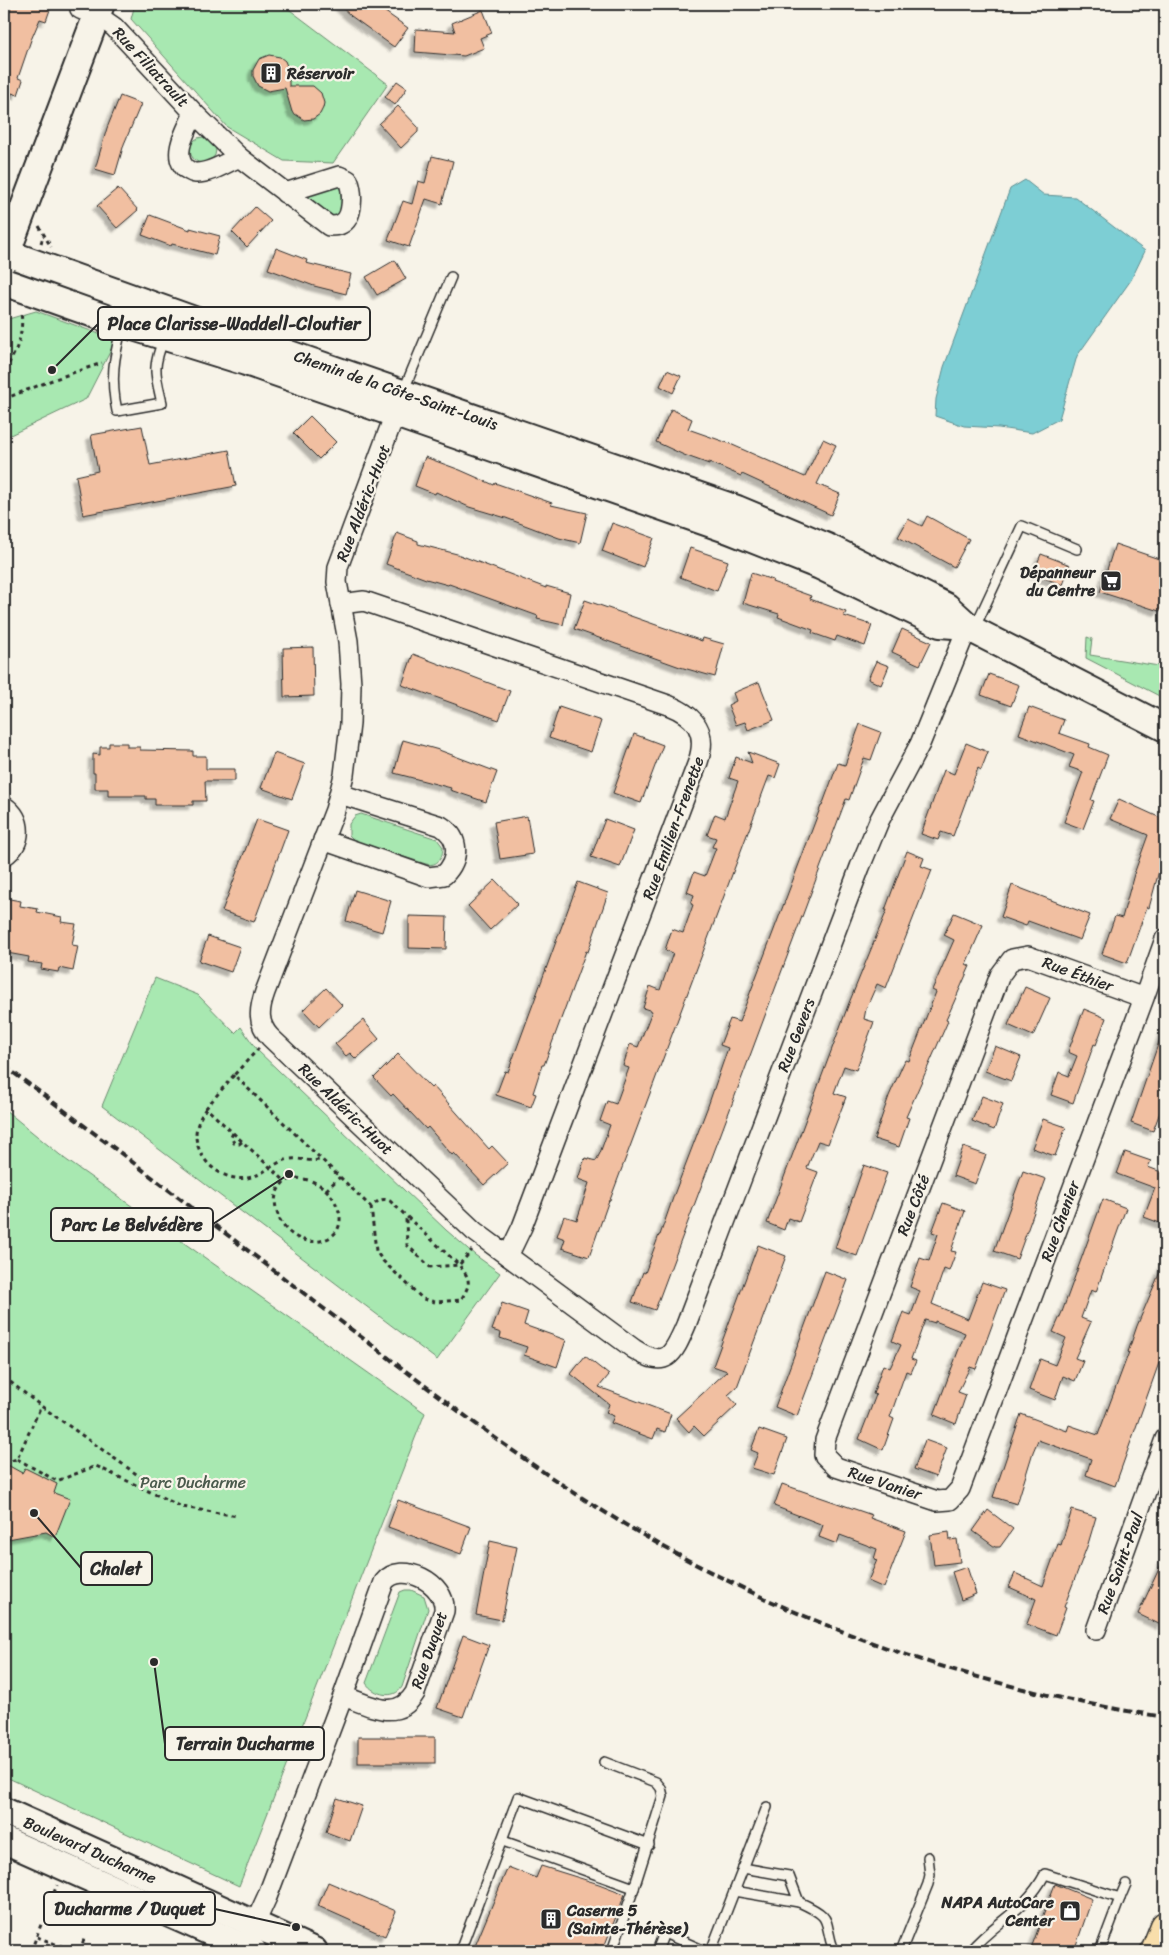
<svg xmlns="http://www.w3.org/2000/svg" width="1169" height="1955" font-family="Sriracha,sans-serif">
  <defs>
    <filter id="shadow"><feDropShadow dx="-4.5" dy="4.5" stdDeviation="1" flood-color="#0004"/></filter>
  </defs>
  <rect width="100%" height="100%" fill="#f7f3e8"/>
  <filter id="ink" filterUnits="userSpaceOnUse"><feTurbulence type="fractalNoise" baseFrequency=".02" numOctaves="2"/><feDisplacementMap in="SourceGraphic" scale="10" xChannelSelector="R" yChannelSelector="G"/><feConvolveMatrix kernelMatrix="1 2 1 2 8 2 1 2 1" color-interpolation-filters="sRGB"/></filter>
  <g filter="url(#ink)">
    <g fill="#a8e8b1" stroke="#6a8a6e">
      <path d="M135,4H282L388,84L333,163L284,161L227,127L131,19Z"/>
      <circle cx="203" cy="150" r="13"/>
      <path d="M344,184V215L331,222L297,195Z"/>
      <path d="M36,311L116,340L86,399L4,438V324L5,320Z"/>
      <path d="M1087,637L1092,639L1090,655L1165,667V699L1086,658Z"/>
      <path d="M361,814L437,839L443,847C443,857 438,867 426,864L355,841L349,835V824L355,816Z"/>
      <path d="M155,978L198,995L235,1033L241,1027L257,1050L446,1230L475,1255L500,1273L437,1360L102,1106Z"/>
      <path d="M4,1109L65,1159L425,1413L239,1886L4,1776Z"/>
      <path d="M405,1590H411L424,1596L428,1609L402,1687C394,1700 374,1695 366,1683L400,1592Z"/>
    </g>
    <path fill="#7dced4" stroke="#5c8d90" d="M1025,180L1044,195L1075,197L1145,251L1131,280L1077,356L1059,419L1032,433L999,428L964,426L935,416L936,399L944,367L1010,189Z"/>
    <g fill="#f1bfa1" stroke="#2b2b2b" filter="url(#shadow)">
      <path d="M12,4H52L46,21L40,19L31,40L18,78L23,80L18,95L12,93L5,111H4V28Z"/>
      <path d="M338,4H374L408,28L394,47L351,16Z"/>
      <path d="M483,10L492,33L480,38L484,48L464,56L415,52L416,29L455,32L452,23Z"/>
      <path d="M269,55L280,57L285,61L289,71V86H313L321,93L324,103L323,108L320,114L313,119L304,120L292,112L285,88L268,91L258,86L253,76V70L259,59Z"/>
      <path d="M397,81L407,88L395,105L385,97Z"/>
      <path d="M120,96L141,104L124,144L115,175L95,169L107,128Z"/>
      <path d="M398,106L418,127V132L401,148L379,124Z"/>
      <path d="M432,156L453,161L442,204L426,199L409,247L388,240L403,201L412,204L418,181L425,183Z"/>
      <path d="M118,188L138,210L117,228L97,206Z"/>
      <path d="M255,207L271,221L247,247L232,232Z"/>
      <path d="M150,215L190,230V228L220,236L215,255L172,244L171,246L142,235Z"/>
      <path d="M276,248L307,260L306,263L351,274L346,294L314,286L268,269Z"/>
      <path d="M395,260L406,279L377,295L366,277Z"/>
      <path d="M667,370L681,376L673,393L660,386Z"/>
      <path d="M671,409L692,419L688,429L728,443L805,477L823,439L836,445L817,484L840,494L831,515L742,474L741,476L709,462V464L684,455L656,442Z"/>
      <path d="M310,416L336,442L319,459L293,433Z"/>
      <path d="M142,426L150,465L229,450L236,486L83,515L76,476L98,471L91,435Z"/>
      <path d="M425,457L460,470L494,485L495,483L552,503L551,505L587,513L580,543L559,538L506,518L469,507L436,492L435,494L415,486Z"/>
      <path d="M927,516L969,539L954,567L898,537L908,519L922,526Z"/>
      <path d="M612,523L654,538L643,567L602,551Z"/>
      <path d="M397,533L418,541V544L457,554L546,588V586L570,593L563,625L537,619L538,616L449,584L448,585L426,579L386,564Z"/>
      <path d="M1115,544L1165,561V606L1159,611L1100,592Z"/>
      <path d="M690,548L728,561L717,591L680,577Z"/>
      <path d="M1041,554L1070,565L1063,585L1033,574Z"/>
      <path d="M751,573L773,580L772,582L811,596L810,599L846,612L844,616L872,625L865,646L837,636L835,641L812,633L813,630L778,617L779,614L743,603Z"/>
      <path d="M585,600L702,641L703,638L724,644L715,677L680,667L574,629Z"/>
      <path d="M902,629L931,642L920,665L892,652Z"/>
      <path d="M313,647L314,696L284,697L283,648Z"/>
      <path d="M413,654L510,691L499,720L402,685Z"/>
      <path d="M876,661L889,666L881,685L868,679Z"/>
      <path d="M989,674L1019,685L1011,706L981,695Z"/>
      <path d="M759,682L774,720L748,730L745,722L736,725L728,705L736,701L733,693Z"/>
      <path d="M559,707L601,721L591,752L549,738Z"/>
      <path d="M1029,707L1064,720L1059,733L1090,744L1089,747L1108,755L1091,800L1094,801L1083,829L1064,822L1083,772L1069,767L1074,755L1019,734Z"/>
      <path d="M860,724L881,732L871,760L864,758L849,800L846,799L655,1310L632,1302L643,1272L645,1273L659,1235H660L675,1192L708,1106L728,1048L720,1045L730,1019L739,1022L821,806H822L838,763L845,765Z"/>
      <path d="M634,734L663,745L641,803L613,793Z"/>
      <path d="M403,740L439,750L497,772L486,802L450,790L451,788L394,773Z"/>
      <path d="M109,743H127V747H140V750L193,751V756H206V769H235V781H205L206,801H193V805H155V799H146V796H108V789H95V773H93V754L100,755V747H109Z"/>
      <path d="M966,743L988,752L981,770L978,768L953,836L941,832L938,840L921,834L944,770L954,774Z"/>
      <path d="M748,752L780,764L775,778L769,776L610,1200H609L589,1257L562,1248L565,1239L557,1236L564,1216L577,1220L589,1183L578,1179L585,1158L596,1161L600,1153L610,1125L600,1121L607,1101L616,1104L629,1068L623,1066L630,1044L638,1047L652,1011L643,1008L650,986L660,990L673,953L665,950L672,929L683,933L693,905L691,904L694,895L687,892L694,872L705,876L716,848L712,847L716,838L707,835L715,814L725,818L738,781L729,778L736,757L752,763Z"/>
      <path d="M274,753L305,764L292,799L261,788Z"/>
      <path d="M1119,799L1165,820V861L1162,860L1149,908L1147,907L1127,963L1102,954L1115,916L1122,918L1134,874L1148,835L1110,819Z"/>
      <path d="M527,816L533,854L500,859L494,822Z"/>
      <path d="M257,819L288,830L254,922L222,911Z"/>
      <path d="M605,819L634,830L620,867L591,857Z"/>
      <path d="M907,851L924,858L921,866L932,870L886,988L877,984L866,1009L864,1019L874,1022L856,1070L844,1066L834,1093L846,1097L828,1144L818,1141L807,1168L818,1172L799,1222L788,1218L784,1230L767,1223L849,1003L887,910H885Z"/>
      <path d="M495,880L518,904L490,930L468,906Z"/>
      <path d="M578,882L608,893L588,952L586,951L544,1065H542L533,1093L536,1094L531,1107L496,1095L505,1071L508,1072Z"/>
      <path d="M1012,885L1090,915L1080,940L1028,921L1026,926L1001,917Z"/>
      <path d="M355,890L391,901L382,932L346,921Z"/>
      <path d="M4,898L21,901L20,906L38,909L37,912L62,917L61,922L76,924L72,945L78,946L73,971L59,968L58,972L41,969L42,964L28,962L29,957L7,953L8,949H4Z"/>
      <path d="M954,913L983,925L966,964L970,966L946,1020L948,1021L906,1117L909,1118L899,1147L874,1139L889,1096L905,1060L909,1061L936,992L932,990L954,940L944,935Z"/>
      <path d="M409,916L447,917L446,949L409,948Z"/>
      <path d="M208,936L240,947L231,972L199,961Z"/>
      <path d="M1025,987L1050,998L1033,1036L1008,1025Z"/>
      <path d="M326,988L342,1005L319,1027L303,1010Z"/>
      <path d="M1084,1009L1106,1018L1096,1045L1094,1044L1073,1103L1051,1095L1059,1072L1069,1076L1077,1056L1068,1052Z"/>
      <path d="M363,1020L379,1039L356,1059L350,1053L346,1056L335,1044Z"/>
      <path d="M1163,1030H1165V1099L1153,1131L1131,1123Z"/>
      <path d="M995,1046L1021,1057L1011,1081L985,1071Z"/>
      <path d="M398,1054L431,1088L433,1086L489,1149L492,1146L508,1163L484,1185L454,1153L452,1155L428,1127L426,1129L393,1094L391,1096L374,1078Z"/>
      <path d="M982,1096L1003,1104L994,1130L972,1121Z"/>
      <path d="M1043,1119L1066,1127L1055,1156L1032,1148Z"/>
      <path d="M963,1147L986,1155L975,1184L953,1176Z"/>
      <path d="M1125,1152L1151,1161L1148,1167L1161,1172L1165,1164V1225L1144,1217L1155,1188L1117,1174Z"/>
      <path d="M864,1165L887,1173L857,1256L835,1248Z"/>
      <path d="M1023,1171L1046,1179L1017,1259L994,1251Z"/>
      <path d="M1103,1199L1126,1208L1096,1292L1091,1290L1081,1318L1091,1322L1075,1358L1083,1361L1075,1381L1063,1376L1055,1400L1029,1390L1040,1359L1055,1365L1066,1338L1053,1332L1062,1312Z"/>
      <path d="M943,1203L965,1211L951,1251L956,1252L949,1271L944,1269L932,1304L968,1319L982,1282L1005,1290L976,1369L970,1367L958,1392L966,1395L956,1424L934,1415L965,1333L935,1321V1323L925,1320L911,1359L916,1361L911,1373L906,1371L890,1417L894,1419L883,1450L859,1439L876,1395L873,1394L883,1365L890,1368L901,1345L892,1341L903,1312L911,1315L920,1291L910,1287L920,1258L929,1261L938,1234L932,1232Z"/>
      <path d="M758,1245L786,1256L737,1387L728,1395L737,1405L704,1436L694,1426L689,1432L676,1418L727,1371L713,1366Z"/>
      <path d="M1165,1260V1351L1161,1364L1159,1363L1115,1486L1086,1475L1091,1459L1038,1440L1033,1452L1017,1504L993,1497L1021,1414L1067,1431L1069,1425L1098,1435L1129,1352H1128L1137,1326Z"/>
      <path d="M825,1271L848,1280L797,1416L775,1407Z"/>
      <path d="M502,1303L528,1312L524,1325L566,1340L557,1367L524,1355L527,1347L500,1338L501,1333L492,1330Z"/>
      <path d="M585,1356L609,1375L599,1387L671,1414L665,1432L657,1429L653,1439L611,1423L614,1416L606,1413L609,1404L571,1374Z"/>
      <path d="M759,1429L787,1439L774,1475L752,1468L758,1453L751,1450Z"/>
      <path d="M925,1440L947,1448L936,1477L914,1469Z"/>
      <path d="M4,1463L22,1473L25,1468L57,1484L54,1493L70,1499L55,1537L46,1532L8,1539L4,1528Z"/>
      <path d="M782,1484L872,1515L870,1518L906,1531L884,1588L868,1581L877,1560L874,1559L877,1549L840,1535L837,1544L819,1537L823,1525L774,1506Z"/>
      <path d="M398,1500L471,1527L461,1554L388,1527Z"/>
      <path d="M988,1510L1013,1529L1000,1547H995L973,1531Z"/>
      <path d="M1072,1510L1096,1517L1088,1544L1064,1607L1066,1608L1056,1635L1027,1624L1036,1599L1009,1587L1015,1573L1043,1586L1058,1544L1061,1545Z"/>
      <path d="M949,1532L950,1540L957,1539L960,1562L934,1565L930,1535Z"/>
      <path d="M490,1541L517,1547L502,1620L476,1615Z"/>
      <path d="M1165,1556V1616L1161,1625L1138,1614Z"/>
      <path d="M967,1567L976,1594L961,1600L952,1572Z"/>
      <path d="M463,1635L489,1645L463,1717L437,1708Z"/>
      <rect x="358" y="1737" width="77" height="26"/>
      <path d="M337,1798L362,1806L350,1841L326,1832Z"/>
      <path d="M541,1866L599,1884L625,1894L604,1947L595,1944L593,1951H530L515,1945L513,1951H473L508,1867L536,1878Z"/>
      <path d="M328,1882L396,1911L385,1936L318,1906Z"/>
      <path d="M1055,1884L1092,1899L1074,1951H1030Z"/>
    </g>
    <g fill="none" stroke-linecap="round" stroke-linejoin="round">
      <g stroke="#2b2b2b" stroke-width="12">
        <g id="lane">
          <path d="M122,326C114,357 110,379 117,411L162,403C155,373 152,368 164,338"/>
          <path d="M403,392L451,277"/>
          <path d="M975,627L1022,526L1077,549"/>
          <path d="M604,1762L656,1782L661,1788L663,1796L634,1888L612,1951"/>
          <path d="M503,1841L634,1888"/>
          <path d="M734,1891L799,1902L789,1876L743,1868"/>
          <path d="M1120,1898L1126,1884"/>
          <path d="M799,1902C836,1919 822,1919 834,1951"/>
          <path d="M460,1951L518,1797L649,1845"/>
          <path d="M657,1951L664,1933L705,1951"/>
          <path d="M711,1951L767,1807"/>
          <path d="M901,1951L928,1884L930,1875L928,1857"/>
          <path d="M970,1951C995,1921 1025,1912 1045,1874L1120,1898L1100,1951"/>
        </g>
      </g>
      <g stroke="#2b2b2b" stroke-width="22">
        <g id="street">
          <path d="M80,9L101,18L114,27L194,113L239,157L329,226C333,226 338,226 341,224C354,218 353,191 348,180L339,176L285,193"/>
          <path d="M194,113C188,128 171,153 185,168C188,170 192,173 195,173C209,174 226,163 239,157"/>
          <path d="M399,403L338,567L337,582L348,641L351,684L350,724L344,775L335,810L265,992C259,1009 257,1023 270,1037L474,1231L634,1349C667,1370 673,1355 686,1325L860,867L879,821L920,744L968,626"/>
          <path d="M341,604L364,601L668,705C696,716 708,732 698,762L522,1227L508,1256"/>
          <path d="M4,806C23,819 23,843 4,856"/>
          <path d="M323,840L429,877L444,875C460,859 460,838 441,826L340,794"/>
          <path d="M1144,998L1028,956L1012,959L1000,975L825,1440L824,1455L836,1467L937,1501L950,1500L960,1489L1144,998L1165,939"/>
          <path d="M1096,1630L1165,1439"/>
          <path d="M250,1934L267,1897L343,1696L384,1582C401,1560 447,1583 444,1611L415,1693C397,1723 370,1705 343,1696"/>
        </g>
      </g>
      <g stroke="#2b2b2b" stroke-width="30">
        <g id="secondary">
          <path d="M4,252L275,349L737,509L825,546L947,607L968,626L977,632L1165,728"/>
          <path d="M4,260L101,4"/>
          <path d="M4,282L114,321L246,362L729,530L820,566L940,624L968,626"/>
          <path d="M4,1811L314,1951"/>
          <path d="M4,1840L253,1951"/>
        </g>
      </g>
      <g stroke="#2b2b2b" stroke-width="31">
        <path id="primary" d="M1155,1951L1165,1926"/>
      </g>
      <g stroke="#2b2b2b" stroke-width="3" stroke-dasharray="4 4" stroke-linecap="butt">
        <path d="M39,226L51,247"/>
        <path d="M41,243L44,234"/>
        <path d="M4,371C17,351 24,335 21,311"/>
        <path d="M4,399L55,379L102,363"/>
        <path d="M259,1048L234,1075L371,1207C378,1201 382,1197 390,1201L459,1265L472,1250"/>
        <path d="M234,1075L206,1108L285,1181"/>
        <path d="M206,1108C197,1122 192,1135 200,1151C209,1172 235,1185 257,1175C269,1170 278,1160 291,1159C302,1158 312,1163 322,1159"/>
        <path d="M233,1133L231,1137L234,1143L239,1144L243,1141"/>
        <path d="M296,1178C312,1179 326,1186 334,1200C361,1246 290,1259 277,1212C273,1198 276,1190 285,1181Z"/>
        <path d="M326,1190L340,1177"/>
        <path d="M371,1207L376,1251L383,1261L423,1299L435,1302L461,1300C471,1283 471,1280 459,1265L430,1267L407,1245L406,1220L408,1216"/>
        <path d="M4,1377L41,1406L156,1488"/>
        <path d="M17,1459L57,1481L96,1466L182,1507L238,1516"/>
        <path d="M4,1463L17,1459L41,1406"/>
        <path d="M48,1908L57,1885"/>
        <path d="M37,1937L74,1951"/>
        <path d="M31,1951L42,1922"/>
        <path d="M80,1951L84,1939"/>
      </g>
      <use href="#lane" stroke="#f7f3e8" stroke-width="9"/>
      <use href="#street" stroke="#f7f3e8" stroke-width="19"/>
      <use href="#secondary" stroke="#f7f3e8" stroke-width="26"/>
      <use href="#primary" stroke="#f8deab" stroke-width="28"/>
      <path stroke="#2b2b2b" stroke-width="4" stroke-dasharray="8 4" stroke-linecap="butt" d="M4,1066C42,1093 80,1123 118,1151C204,1217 290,1283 377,1349C463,1415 549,1481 643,1535C804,1629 982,1690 1165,1717"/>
    </g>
  </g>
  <defs>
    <g id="building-square" transform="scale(1.125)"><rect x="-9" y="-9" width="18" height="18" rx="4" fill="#2b2b2b" stroke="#f7f3e8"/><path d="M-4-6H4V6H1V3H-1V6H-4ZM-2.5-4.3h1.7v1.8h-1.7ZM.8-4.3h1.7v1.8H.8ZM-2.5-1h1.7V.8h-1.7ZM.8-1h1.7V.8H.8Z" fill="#fff"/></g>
    <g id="supermarket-square" transform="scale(1.125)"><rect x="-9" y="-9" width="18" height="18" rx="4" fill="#2b2b2b" stroke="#f7f3e8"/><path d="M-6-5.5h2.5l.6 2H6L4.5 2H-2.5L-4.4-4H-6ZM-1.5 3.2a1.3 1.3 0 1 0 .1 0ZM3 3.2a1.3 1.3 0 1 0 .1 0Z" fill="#fff"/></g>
    <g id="shop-square" transform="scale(1.125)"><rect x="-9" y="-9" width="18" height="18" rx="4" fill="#2b2b2b" stroke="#f7f3e8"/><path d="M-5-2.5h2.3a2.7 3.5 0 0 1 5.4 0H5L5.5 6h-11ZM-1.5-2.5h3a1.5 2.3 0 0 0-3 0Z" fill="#fff"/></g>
  </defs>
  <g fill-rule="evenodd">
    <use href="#building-square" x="271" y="73"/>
    <use href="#supermarket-square" x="1111" y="581"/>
    <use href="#shop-square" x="1070" y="1911"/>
    <use href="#building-square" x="551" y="1919"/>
  </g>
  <g text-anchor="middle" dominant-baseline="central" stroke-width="4.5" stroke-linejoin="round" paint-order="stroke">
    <g font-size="16" fill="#2b2b2b" stroke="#f7f3e8">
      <text transform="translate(151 67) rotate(47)">Rue Filiatrault</text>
      <text transform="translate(396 390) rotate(19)">Chemin de la Côte-Saint-Louis</text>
      <text transform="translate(363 503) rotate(-69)">Rue Aldéric-Huot</text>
      <text transform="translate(673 828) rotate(-70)">Rue Emilien-Frenette</text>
      <text transform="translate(1078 974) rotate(20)">Rue Éthier</text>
      <text transform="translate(796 1035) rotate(-69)">Rue Gevers</text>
      <text transform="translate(346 1109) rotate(44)">Rue Aldéric-Huot</text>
      <text transform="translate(913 1205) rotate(-69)">Rue Côté</text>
      <text transform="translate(1060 1221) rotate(-70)">Rue Chenier</text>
      <text transform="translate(885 1483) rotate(18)">Rue Vanier</text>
      <text transform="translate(1120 1563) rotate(-70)">Rue Saint-Paul</text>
      <text transform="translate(429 1650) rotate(-71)">Rue Duquet</text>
      <text transform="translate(90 1850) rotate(24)">Boulevard Ducharme</text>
    </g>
    <g font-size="16" font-weight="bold" fill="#2b2b2b" stroke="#f7f3e8" text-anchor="start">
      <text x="287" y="73">Réservoir</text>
      <text x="1095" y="572" text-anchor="end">Dépanneur<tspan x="1095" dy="18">du Centre</tspan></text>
      <text x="1054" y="1902" text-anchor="end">NAPA AutoCare<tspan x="1054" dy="18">Center</tspan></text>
      <text x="567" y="1910">Caserne 5<tspan x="567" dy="18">(Sainte-Thérèse)</tspan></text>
    </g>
    <g font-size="16" fill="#4a5a4c" stroke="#f7f3e8">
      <text x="193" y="1482">Parc Ducharme</text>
    </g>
  </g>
  <path fill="none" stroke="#2b2b2b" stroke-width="2" d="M52 370L98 324M289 1174L213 1224M34 1513L81 1568M154 1662L165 1744M296 1927L215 1909"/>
  <g fill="#2b2b2b" stroke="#f7f3e8" stroke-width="2">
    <circle cx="52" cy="370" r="5"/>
    <circle cx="289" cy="1174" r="5"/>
    <circle cx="34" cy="1513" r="5"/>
    <circle cx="154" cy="1662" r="5"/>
    <circle cx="296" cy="1927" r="5"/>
  </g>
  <g fill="#f7f3e8" stroke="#2b2b2b" stroke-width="2">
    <rect x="98" y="307" width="272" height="33" rx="5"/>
    <rect x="51" y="1208" width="162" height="33" rx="5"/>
    <rect x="81" y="1552" width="71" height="33" rx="5"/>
    <rect x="165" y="1727" width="159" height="33" rx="5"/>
    <rect x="44" y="1892" width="171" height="33" rx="5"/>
  </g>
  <g font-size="18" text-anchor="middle" font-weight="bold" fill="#2b2b2b">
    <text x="234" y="330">Place Clarisse-Waddell-Cloutier</text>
    <text x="132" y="1231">Parc Le Belvédère</text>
    <text x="116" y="1575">Chalet</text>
    <text x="245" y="1750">Terrain Ducharme</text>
    <text x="130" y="1915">Ducharme / Duquet</text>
  </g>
  <rect width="1169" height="1955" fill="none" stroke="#f7f3e8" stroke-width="20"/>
  <rect x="10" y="10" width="1149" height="1935" fill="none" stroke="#2b2b2b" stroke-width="2" filter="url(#ink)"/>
</svg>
